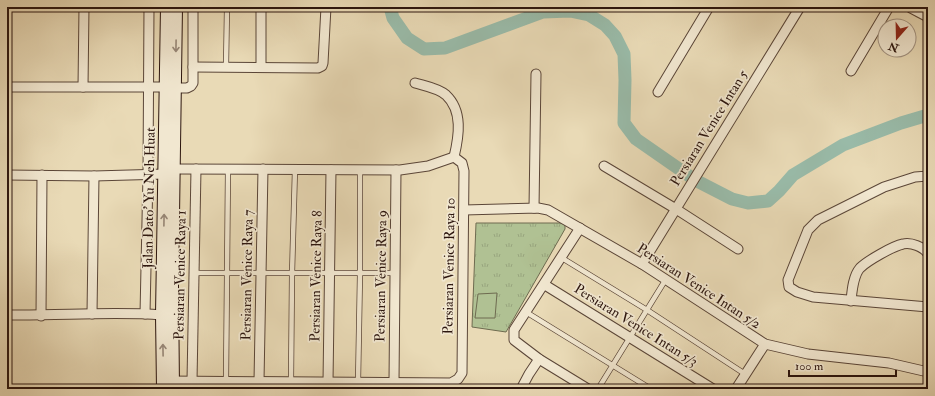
<svg xmlns="http://www.w3.org/2000/svg" width="935" height="396" font-family="'IM FELL Double Pica',serif">
  <defs>
    <pattern id="park-tufts" width="24" height="20" patternUnits="userSpaceOnUse"><rect width="24" height="20" fill="#b0c193"/><path d="M3 7l-1-3M5 7V3M7 7l1-3M15 17l-1-3M17 17v-4M19 17l1-3" fill="none" stroke="#98a57e"/></pattern>
  </defs>
  <rect width="100%" height="100%" fill="#e9dab6"/>
  <filter id="stains"><feTurbulence type="fractalNoise" baseFrequency=".005" numOctaves="4"/><feColorMatrix values="0 0 0 0 .2 0 0 0 0 .09 0 0 0 0 .02 0 0 0 .5 -.17"/></filter>
  <radialGradient id="worn" r=".72"><stop offset=".6" stop-color="#630" stop-opacity="0"/><stop offset="1" stop-color="#630" stop-opacity=".3"/></radialGradient>
  <path fill="url(#park-tufts)" stroke="#6e6b50" d="M476,223H565V229L506,332L472,327Z"/>
  <path fill="#b0c193" stroke="#6e6b50" d="M497,293L495,318H475L478,294Z"/>
  <g fill="none" stroke-linecap="round" stroke-linejoin="round">
    <path stroke="#99bba9" stroke-width="13" d="M390,7L393,18L407,38L424,49L445,48L543,12L570,11L589,15L605,25L615,36L624,54L625,80L624,123L636,139L695,180L732,199L748,203L768,201L779,191L793,175L843,145L901,123L928,115"/>
    <g stroke="#5b4638" stroke-width="6">
      <g id="service">
        <path d="M226,67L227,7"/>
        <path d="M562,258L647,310L745,374"/>
        <path d="M194,273H395"/>
        <path d="M526,312L651,389"/>
        <path d="M226,381L228,169"/>
        <path d="M291,382L292,274L295,169"/>
        <path d="M358,383L360,274V169"/>
        <path d="M598,389L666,279"/>
      </g>
    </g>
    <g stroke="#5b4638" stroke-width="11">
      <g id="minor">
        <path d="M261,7V67"/>
        <path d="M193,67L318,68L322,66L323,63L326,7"/>
        <path d="M851,71L889,7"/>
        <path d="M415,83C425,86 438,88 446,95C463,111 459,136 454,157"/>
        <path d="M7,87H166"/>
        <path d="M83,87L84,7"/>
        <path d="M175,88H187L191,86L193,83V7"/>
        <path d="M658,92L709,7"/>
        <path d="M604,166L676,209L738,249"/>
        <path d="M174,169L400,170L428,166L454,157"/>
        <path d="M7,175L94,176L165,174"/>
        <path d="M928,176L915,177L884,187L818,220L808,230L788,280L789,287L797,292L813,297L928,307"/>
        <path d="M534,208L536,74"/>
        <path d="M464,210L538,208L548,210L642,264L765,344L808,354L889,363L928,372"/>
        <path d="M580,228L514,330V340L539,359L588,389"/>
        <path d="M642,264L800,7"/>
        <path d="M545,285L713,389"/>
        <path d="M851,301C852,291 853,276 860,268C867,261 893,246 903,244C911,242 924,247 928,254"/>
        <path d="M92,314L94,176"/>
        <path d="M145,314L148,174L149,7"/>
        <path d="M7,315C59,316 111,311 162,315"/>
        <path d="M41,316L42,175"/>
        <path d="M167,381L451,383L458,379L462,373L464,171L462,163L454,157"/>
        <path d="M192,381L196,169"/>
        <path d="M259,381L263,169"/>
        <path d="M328,382L331,170"/>
        <path d="M394,382L396,170"/>
        <path d="M521,389L529,374L539,359"/>
        <path d="M736,389L765,344"/>
      </g>
    </g>
    <g stroke="#5b4638" stroke-width="13">
      <path id="tertiary" d="M911,7L928,16"/>
    </g>
    <g stroke="#2c150e" stroke-width="14">
      <g id="secondary">
        <path d="M163,389L162,315L167,7"/>
        <path d="M173,389L172,286L176,7"/>
      </g>
    </g>
    <use href="#service" stroke="#f1e7d0" stroke-width="4.5"/>
    <use href="#minor" stroke="#f1e7d0" stroke-width="9"/>
    <use href="#tertiary" stroke="#f1e7d0" stroke-width="11"/>
    <use href="#secondary" stroke="#f1e7d0" stroke-width="12"/>
  </g>
  <defs><path id="oneway-shaft" d="M-6 0H5M1.5-3L5.5 0L1.5 3" fill="none" stroke-width="1.6" stroke-linecap="round" stroke-linejoin="round"/></defs>
  <g stroke="#988879">
    <use href="#oneway-shaft" transform="translate(176 46) rotate(91)"/>
    <use href="#oneway-shaft" transform="translate(164 220) rotate(-89)"/>
    <use href="#oneway-shaft" transform="translate(163 350) rotate(-91)"/>
  </g>
  <g text-anchor="middle" dominant-baseline="central" stroke-width="3.5" stroke-linejoin="round" paint-order="stroke">
    <g font-size="14" fill="#2c150e" stroke="#f1e7d0">
      <text transform="translate(709 128) rotate(-58)">Persiaran Venice Intan 5</text>
      <text transform="translate(149 198) rotate(-89)">Jalan Dato' Yu Neh Huat</text>
      <text transform="translate(449 266) rotate(-89)">Persiaran Venice Raya 10</text>
      <text transform="translate(180 275) rotate(-89)">Persiaran Venice Raya 1</text>
      <text transform="translate(247 275) rotate(-89)">Persiaran Venice Raya 7</text>
      <text transform="translate(316 276) rotate(-89)">Persiaran Venice Raya 8</text>
      <text transform="translate(381 276) rotate(-89)">Persiaran Venice Raya 9</text>
      <text transform="translate(699 286) rotate(33)">Persiaran Venice Intan 5/2</text>
      <text transform="translate(636 325) rotate(32)">Persiaran Venice Intan 5/3</text>
    </g>
  </g>
  <rect width="935" height="396" fill="none" stroke="#e9dab6" stroke-width="24"/>
  <rect x="8" y="8" width="919" height="380" fill="none" stroke="#2c150e" stroke-width="2"/>
  <rect x="12" y="12" width="911" height="372" fill="none" stroke="#2c150e"/>
  <g transform="translate(897 38) rotate(200)"><circle r="19" fill="#f1e7d0" stroke="#a29382"/>
  <path d="M0-3L7 15L0 10L-7 15Z" fill="#8f2418"/>
  <text y="-6" font-size="11" font-weight="bold" text-anchor="middle" fill="#2c150e">N</text>
  </g>
  <path d="M789 370v6h107v-6" fill="none" stroke="#2c150e" stroke-width="2"/>
  <text x="795" y="370" font-size="12" fill="#2c150e" stroke="#f1e7d0" stroke-width="3" paint-order="stroke">100 m</text>
  <rect width="100%" height="100%" filter="url(#stains)"/>
  <rect width="100%" height="100%" fill="url(#worn)"/>
</svg>
